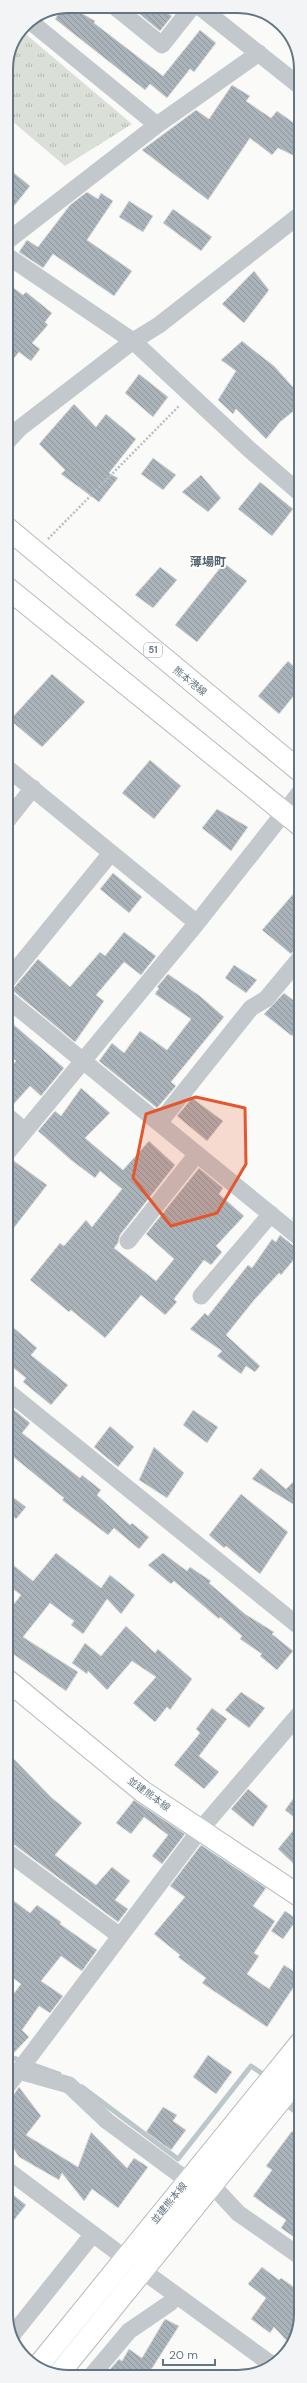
<svg xmlns="http://www.w3.org/2000/svg" width="307" height="2383" viewBox="0 0 307 2383" font-family="'DM Sans','Noto Sans JP',sans-serif">
<defs>
<pattern id="grass-tufts" width="24" height="20" patternUnits="userSpaceOnUse"><rect width="24" height="20" fill="#dadfd7"/><path d="M3 7l-1-3M5 7V3M7 7l1-3M15 17l-1-3M17 17v-4M19 17l1-3" fill="none" stroke="#b4b9b4"/></pattern>
<pattern id="building-back-hatch" width="6" height="6" patternUnits="userSpaceOnUse"><rect width="6" height="6" fill="#aab3b9"/><path d="M-1 5l2 2M0 0l6 6M5-1l2 2" fill="none" stroke="#8e969c"/></pattern>
</defs>
<rect width="100%" height="100%" fill="#fafaf8"/>
<!-- grass -->
<path fill="url(#grass-tufts)" d="M 22,31 L 132,124 L 65,166 L 6,116 L 6,69 Z"/>
<g fill="none" stroke-linecap="round" stroke-linejoin="round">
<!-- stream -->
<path stroke="#bbc7cb" stroke-width="5" d="M 7,2052 L 11,2057 L 59,2074
M 82,2087 L 178,2159 L 251,2066 L 267,2077"/>
</g>
<!-- building -->
<path fill="url(#building-back-hatch)" stroke="#dcdcda" d="M 69,6 L 95,21 L 94,23 L 163,76 L 200,30 L 216,43 L 194,72 L 190,69 L 167,98 L 150,84 L 145,90 L 55,19 L 62,9 Z
M 131,7 L 159,7 L 172,16 L 160,31 Z
M 232,85 L 250,96 L 246,101 L 271,118 L 277,111 L 301,128 L 301,159 L 278,148 L 272,155 L 250,138 L 208,200 L 142,150 L 196,110 L 209,119 Z
M 14,173 L 30,186 L 6,216 L 6,183 Z
M 87,192 L 98,199 L 101,193 L 113,201 L 87,240 L 132,271 L 114,296 L 53,254 L 43,268 L 19,252 L 27,240 L 38,247 L 70,205 Z
M 129,201 L 153,216 L 143,232 L 119,217 Z
M 173,209 L 212,237 L 201,251 L 163,223 Z
M 254,271 L 269,290 L 244,323 L 222,304 Z
M 6,282 L 23,295 L 26,292 L 52,313 L 45,322 L 48,325 L 32,343 L 40,349 L 31,361 L 19,352 L 6,368 Z
M 242,341 L 274,366 L 301,396 L 301,405 L 280,422 L 266,439 L 236,409 L 233,414 L 218,400 L 236,371 L 221,360 Z
M 139,374 L 168,397 L 153,417 L 125,393 Z
M 74,404 L 96,427 L 106,414 L 136,439 L 109,473 L 118,478 L 99,502 L 61,474 L 65,470 L 39,444 Z
M 153,458 L 176,475 L 163,490 L 141,474 Z
M 201,475 L 221,498 L 208,512 L 182,492 Z
M 260,482 L 293,509 L 272,536 L 238,509 Z
M 224,563 L 247,581 L 197,642 L 175,625 Z
M 160,567 L 177,580 L 153,608 L 135,595 Z
M 288,661 L 301,673 L 301,687 L 279,714 L 258,696 Z
M 52,674 L 85,702 L 42,747 L 10,720 Z
M 150,760 L 181,786 L 154,819 L 122,793 Z
M 217,809 L 248,827 L 231,851 L 202,828 Z
M 113,873 L 142,897 L 129,913 L 100,889 Z
M 301,885 L 301,942 L 291,954 L 262,930 Z
M 124,932 L 156,956 L 141,975 L 124,962 L 96,995 L 104,1001 L 75,1042 L 12,990 L 38,959 L 70,987 L 100,952 L 105,956 Z
M 234,965 L 257,980 L 246,993 L 225,978 Z
M 168,974 L 200,996 L 224,1017 L 171,1082 L 176,1086 L 157,1108 L 99,1061 L 112,1043 L 124,1053 L 140,1031 L 167,1050 L 191,1019 L 155,994 L 159,988 L 157,987 Z
M 284,993 L 301,1006 L 301,1024 L 292,1036 L 264,1014 Z
M 6,1018 L 64,1068 L 41,1096 L 30,1086 L 11,1107 L 6,1105 L 6,1072 L 16,1061 L 6,1053 Z
M 81,1088 L 110,1113 L 85,1138 L 123,1170 L 149,1141 L 175,1165 L 120,1235 L 118,1243 L 114,1248 L 156,1281 L 174,1259 L 146,1234 L 199,1168 L 223,1188 L 219,1194 L 244,1216 L 216,1246 L 222,1252 L 211,1265 L 204,1260 L 174,1299 L 177,1302 L 165,1315 L 141,1295 L 105,1338 L 71,1310 L 69,1312 L 30,1280 L 60,1243 L 64,1246 L 86,1220 L 92,1227 L 122,1189 L 100,1171 L 95,1178 L 71,1160 L 38,1131 L 55,1111 L 61,1116 Z
M 192,1098 L 223,1121 L 207,1141 L 177,1116 Z
M 14,1161 L 47,1185 L 6,1238 L 6,1166 Z
M 301,1207 L 301,1226 L 292,1219 Z
M 280,1235 L 295,1247 L 301,1249 L 301,1251 L 281,1275 L 279,1273 L 255,1299 L 226,1335 L 260,1366 L 255,1372 L 246,1366 L 241,1374 L 217,1356 L 222,1351 L 190,1329 L 205,1313 L 208,1316 L 248,1265 L 252,1268 L 272,1239 L 276,1242 Z
M 14,1328 L 37,1348 L 31,1355 L 68,1385 L 51,1405 L 23,1382 L 26,1378 L 6,1362 L 6,1337 Z
M 13,1409 L 30,1423 L 22,1433 L 80,1478 L 82,1475 L 101,1490 L 97,1495 L 130,1525 L 132,1523 L 149,1537 L 139,1549 L 114,1528 L 108,1535 L 62,1500 L 64,1498 L 6,1451 L 6,1418 Z
M 193,1410 L 218,1427 L 207,1443 L 183,1425 Z
M 110,1426 L 134,1447 L 118,1467 L 94,1447 Z
M 154,1447 L 184,1473 L 167,1498 L 139,1480 Z
M 261,1468 L 286,1489 L 293,1482 L 301,1488 L 301,1509 L 252,1479 Z
M 6,1492 L 26,1507 L 16,1519 L 6,1512 Z
M 241,1494 L 288,1532 L 260,1574 L 226,1546 L 224,1548 L 209,1535 Z
M 56,1553 L 101,1588 L 110,1575 L 135,1595 L 121,1614 L 107,1599 L 83,1634 L 71,1625 L 74,1621 L 50,1603 L 23,1637 L 78,1672 L 66,1691 L 6,1649 L 6,1614 L 21,1595 L 6,1584 L 6,1572 L 12,1564 L 33,1581 Z
M 163,1553 L 187,1571 L 190,1567 L 211,1581 L 209,1583 L 245,1614 L 274,1632 L 272,1634 L 293,1651 L 277,1670 L 260,1656 L 262,1654 L 240,1639 L 242,1636 L 220,1617 L 219,1619 L 174,1581 L 171,1584 L 148,1565 Z
M 126,1626 L 155,1653 L 158,1649 L 192,1679 L 170,1710 L 167,1707 L 155,1722 L 133,1703 L 156,1677 L 132,1661 L 107,1690 L 88,1671 L 87,1674 L 72,1663 L 85,1643 L 101,1656 Z
M 241,1692 L 265,1708 L 249,1728 L 225,1710 Z
M 212,1708 L 227,1719 L 199,1756 L 219,1772 L 204,1789 L 174,1765 L 200,1733 L 196,1729 Z
M 6,1751 L 52,1798 L 82,1823 L 55,1855 L 96,1885 L 112,1867 L 130,1881 L 115,1900 L 128,1909 L 118,1922 L 12,1843 L 6,1841 Z
M 301,1788 L 301,1857 L 295,1865 L 278,1849 L 300,1822 L 285,1810 Z
M 248,1789 L 268,1806 L 253,1827 L 231,1809 Z
M 134,1800 L 185,1834 L 162,1864 L 152,1856 L 168,1835 L 144,1817 L 131,1834 L 116,1823 Z
M 201,1845 L 266,1888 L 253,1906 L 275,1921 L 254,1953 L 259,1956 L 247,1974 L 269,1989 L 284,1965 L 301,1976 L 267,2027 L 202,1983 L 206,1978 L 178,1957 L 180,1955 L 154,1934 L 185,1897 L 170,1886 Z
M 6,1895 L 30,1913 L 37,1905 L 61,1922 L 60,1924 L 97,1950 L 82,1971 L 61,1956 L 41,1981 L 63,1996 L 50,2013 L 39,2006 L 22,2030 L 29,2037 L 6,2061 L 6,2004 L 21,1984 L 6,1973 Z
M 285,1911 L 297,1919 L 283,1939 L 271,1931 Z
M 208,2055 L 232,2072 L 216,2094 L 193,2077 Z
M 19,2087 L 41,2116 L 26,2135 L 78,2167 L 91,2132 L 127,2168 L 134,2158 L 148,2167 L 118,2208 L 92,2189 L 84,2201 L 62,2173 L 59,2180 L 19,2157 L 6,2137 L 6,2098 L 14,2094 Z
M 163,2107 L 177,2115 L 173,2121 L 186,2130 L 171,2150 L 146,2132 Z
M 292,2131 L 301,2138 L 301,2242 L 281,2228 L 286,2220 L 253,2196 L 272,2170 L 266,2166 Z
M 6,2189 L 26,2205 L 6,2230 Z
M 262,2267 L 279,2280 L 281,2278 L 301,2292 L 301,2314 L 289,2343 L 274,2327 L 270,2333 L 251,2319 L 266,2298 L 248,2284 Z
M 165,2319 L 179,2326 L 147,2376 L 105,2375 L 119,2359 L 122,2361 L 129,2349 L 142,2358 Z"/>
<g fill="none" stroke-linecap="round" stroke-linejoin="round">
<!-- major casing -->
<g stroke="#b5babe" stroke-width="23">
<path id="major" d="M 6,527 L 301,772
M 6,587 L 301,826
M 6,1679 L 142,1791 L 301,1897
M 38,2366 L 301,2042
M 58,2375 L 301,2075"/>
</g>
<!-- path -->
<path stroke="#bbbfc2" stroke-width="2.5" stroke-dasharray="2 2" stroke-linecap="butt" d="M 48,539 L 179,406"/>
<!-- minor -->
<path stroke="#c3c8cc" stroke-width="17" d="M 115,7 L 162,45 L 192,7
M 200,7 L 301,87
M 31,22 L 157,125
M 6,242 L 157,125 L 259,53
M 6,255 L 133,341 L 250,450 L 301,494
M 6,443 L 20,428 L 42,411 L 133,341 L 159,325 L 301,214
M 6,767 L 197,923
M 6,822 L 33,788
M 6,982 L 111,853
M 6,998 L 301,1239
M 6,1115 L 25,1131
M 159,1123 L 251,1008 L 266,999 L 301,957
M 6,1154 L 197,923 L 301,791
M 128,1241 L 197,1154
M 201,1296 L 271,1214
M 6,1390 L 301,1628
M 6,1851 L 120,1936
M 19,2071 L 69,2085 L 107,2121 L 187,2180
M 6,2088 L 200,1830 L 301,1712
M 274,2089 L 301,2108
M 6,2169 L 125,2258
M 213,2186 L 238,2213 L 301,2257
M 143,2271 L 271,2364
M 13,2334 L 93,2234
M 92,2375 L 129,2331 L 170,2303 L 176,2295"/>
<!-- major -->
<use href="#major" stroke="#fff" stroke-width="21"/>
</g>
<!-- marked area -->
<path fill="#e4572e" fill-opacity="0.2" stroke="#e4572e" stroke-width="3" stroke-linejoin="round" d="M 196,1097 L 245,1108 L 246,1164 L 217,1213 L 171,1226 L 133,1178 L 146,1114 Z"/>
<g text-anchor="middle" dominant-baseline="central" stroke-width="4" stroke-linejoin="round" paint-order="stroke">
<!-- shield labels -->
<rect fill="#fff" stroke="#939fa8" stroke-width="1" x="144" y="643" width="18" height="14" rx="3"/>
<g font-size="9" font-weight="bold" fill="#657683">
<text x="153" y="650">51</text>
</g>
<!-- street labels -->
<g font-size="10" fill="#657683" stroke="#fff">
<text transform="translate(190 681) rotate(39)">熊本港線</text>
<text transform="translate(149 1794) rotate(36)">並建熊本線</text>
<text transform="translate(169 2203) rotate(-51)">並建熊本線</text>
</g>
<!-- quarter labels -->
<g font-size="12" font-weight="bold" fill="#57646e" stroke="#fff">
<text x="208" y="562">薄場町</text>
</g>
</g>
<!-- crop -->
<path d="M0 0H307V2383H0ZM69 13H238A56 56 0 0 1 294 69V2314A56 56 0 0 1 238 2370H69A56 56 0 0 1 13 2314V69A56 56 0 0 1 69 13Z" fill="#f3f4f5" fill-rule="evenodd"/>
<path fill="none" stroke="#657683" stroke-width="2" d="M69 13H238A56 56 0 0 1 294 69V2314A56 56 0 0 1 238 2370H69A56 56 0 0 1 13 2314V69A56 56 0 0 1 69 13Z"/>
<!-- scale -->
<path d="M163 2359v6h52v-6" fill="none" stroke="#657683" stroke-width="2"/>
<text x="169" y="2359" font-size="12" fill="#657683" stroke="#ffffff" stroke-width="3" paint-order="stroke">20 m</text>
</svg>
